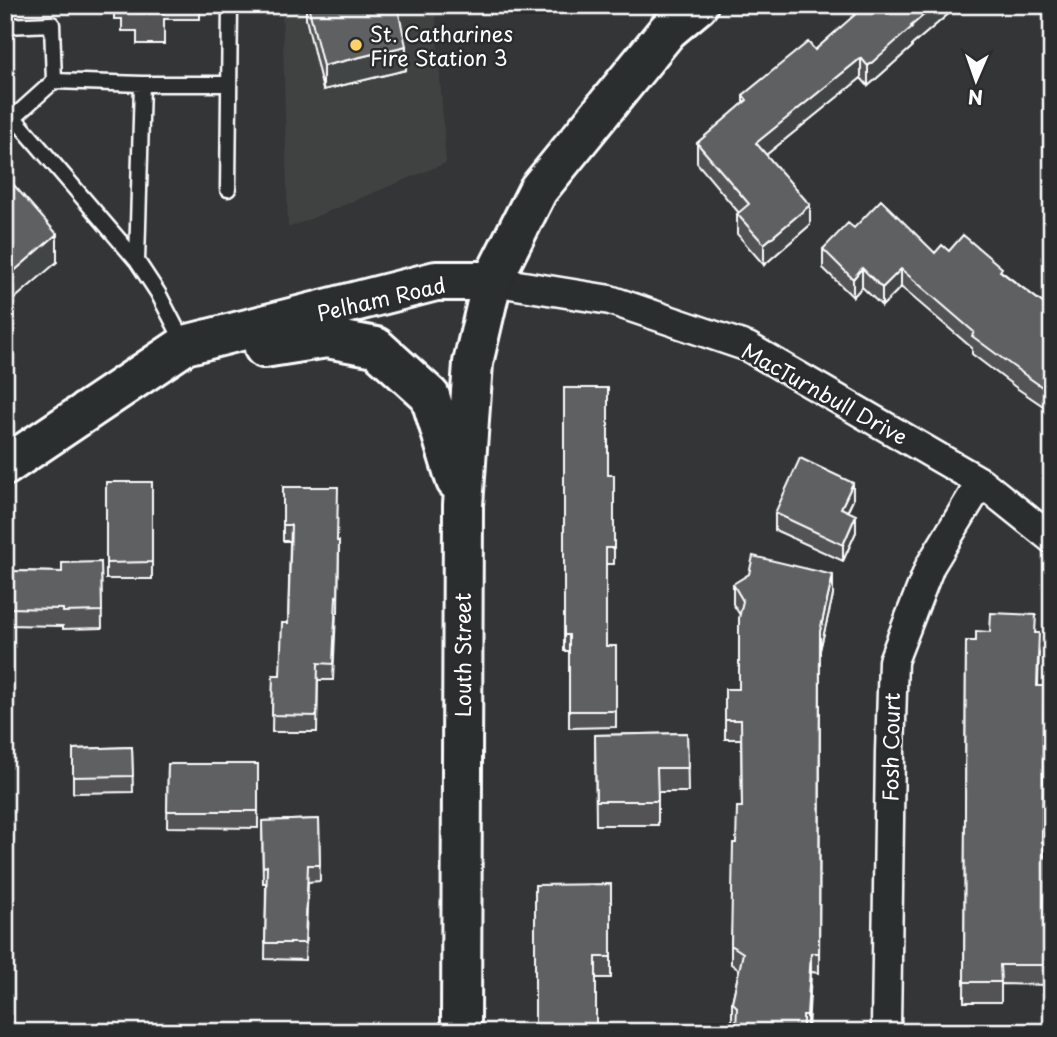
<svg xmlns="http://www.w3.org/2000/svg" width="1057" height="1037" viewBox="0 0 1057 1037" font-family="'Playpen Sans',sans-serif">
<rect width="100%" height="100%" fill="#333536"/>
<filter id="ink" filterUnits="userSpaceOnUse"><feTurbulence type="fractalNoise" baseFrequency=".0143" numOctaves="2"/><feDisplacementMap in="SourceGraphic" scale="14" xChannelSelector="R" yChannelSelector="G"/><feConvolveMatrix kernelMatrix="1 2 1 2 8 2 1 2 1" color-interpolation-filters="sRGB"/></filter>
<g filter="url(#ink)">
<!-- built -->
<path fill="#404243" d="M 282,5 L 435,5 L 446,163 L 288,228 Z"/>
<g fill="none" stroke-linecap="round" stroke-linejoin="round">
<!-- lane casing -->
<g stroke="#fff" stroke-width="19">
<path id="lane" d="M 5,26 L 52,24 L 54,81
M 142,84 L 229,84
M 5,107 L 137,261 L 158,293 L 185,345
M 14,117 L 54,81 L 142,84 L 137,261
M 228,189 L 230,5"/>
</g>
<!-- street casing -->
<g stroke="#fff" stroke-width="33">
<path id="street" d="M 492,281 L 610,300 L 748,347 L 981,482 L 1052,539
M 888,1032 L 886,1027 L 890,752 L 893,661 L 930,566 L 981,482"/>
</g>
<!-- secondary casing -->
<g stroke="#fff" stroke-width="44">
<path id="secondary" d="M 264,348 L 327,338 L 376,347 L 430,396 L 456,481
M 5,466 L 185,345 L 436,281 L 492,281
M 461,1032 L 463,505 L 473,363 L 492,281 L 538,190 L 668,30 L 698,5"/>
</g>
<!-- lane -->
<use href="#lane" stroke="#2a2d2e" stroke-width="14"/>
<!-- street -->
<use href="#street" stroke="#2a2d2e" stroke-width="28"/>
<!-- secondary -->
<use href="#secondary" stroke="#2a2d2e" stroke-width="38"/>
</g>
<!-- wall -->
<path fill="#525354" stroke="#fff" stroke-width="2" d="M 114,5 L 200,5 L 200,19 L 164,19 L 164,44 L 137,44 L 137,31 L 122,31 L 122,19 L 114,19 Z
M 306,5 L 397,5 L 406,70 L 323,90 L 306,19 Z
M 856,5 L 959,5 L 912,45 L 912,47 L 868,86 L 861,78 L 766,155 L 810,225 L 764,265 L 737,234 L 737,214 L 739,213 L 697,163 L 697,143 L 743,104 L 743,95 L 815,50 L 854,16 L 854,7 Z
M 854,228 L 935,253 L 949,251 L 1002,272 L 1052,310 L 1052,412 L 1018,389 L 972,354 L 972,348 L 901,287 L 882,306 L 862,287 L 853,297 L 823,268 L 823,249 Z
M 564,388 L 608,475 L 614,475 L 614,564 L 606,564 L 606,646 L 616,646 L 616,727 L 569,728 L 569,651 L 564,651 Z
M 106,482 L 152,482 L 152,579 L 106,579 Z
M 283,487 L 337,541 L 339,541 L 338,613 L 336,613 L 333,680 L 318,680 L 317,732 L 272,732 L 273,675 L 280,675 L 288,623 L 290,541 L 283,541 Z
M 853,500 L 848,511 L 856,532 L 843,561 L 775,530 L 775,513 Z
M 101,562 L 102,628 L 63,629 L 63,626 L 5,625 L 5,564 L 10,571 L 62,572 Z
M 733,584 L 833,595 L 820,650 L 819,973 L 811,972 L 808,1032 L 736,1032 L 736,1025 L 732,1021 L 732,1002 L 739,970 L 731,964 L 731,945 L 736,843 L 742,807 L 741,739 L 725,739 L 725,689 L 739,689 L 740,615 L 733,604 Z
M 1036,633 L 1039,653 L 1038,686 L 1042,842 L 1044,856 L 1052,862 L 1052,985 L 1001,984 L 1001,1002 L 964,1002 L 966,641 L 976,641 Z
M 687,733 L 688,792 L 658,792 L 658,825 L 596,825 L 595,735 Z
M 132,747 L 133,792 L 73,793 L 73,749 Z
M 168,764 L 258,764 L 258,828 L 167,827 Z
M 319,819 L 320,881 L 308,882 L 305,960 L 265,959 L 266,883 L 263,883 L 262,821 Z
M 611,884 L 611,978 L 596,978 L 535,1032 Z"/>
<!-- shaded-wall -->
<path fill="#424445" stroke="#fff" stroke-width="2" d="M 935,5 L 959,5 L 912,45 L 912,47 L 868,86 L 868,66 L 911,26 Z
M 406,46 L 406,70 L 323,90 L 323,66 Z
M 861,58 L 861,78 L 756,163 L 756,143 Z
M 810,205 L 810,225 L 764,265 L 764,244 Z
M 57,234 L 57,262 L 5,307 L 5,279 Z
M 862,268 L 862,287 L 853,297 L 853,279 Z
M 901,269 L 901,287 L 882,306 L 882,288 Z
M 853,483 L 853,500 L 841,524 L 841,508 Z
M 856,515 L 856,532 L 843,561 L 843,545 Z
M 833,575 L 833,595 L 820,650 L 819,973 L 820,631 Z
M 811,953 L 811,972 L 807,1032 L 807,1015 Z"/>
<!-- building -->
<path fill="#5f6162" stroke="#fff" stroke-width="2" d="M 137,5 L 164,5 L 164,13 L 137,13 Z
M 308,5 L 397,5 L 406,46 L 323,66 Z
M 856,5 L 935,5 L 911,26 L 912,27 L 868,66 L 861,58 L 756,143 L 810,205 L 764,244 L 737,214 L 749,204 L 697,143 L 747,100 L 743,95 L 808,42 L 815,50 L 858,12 L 854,7 Z
M 5,175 L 57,234 L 5,279 Z
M 881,200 L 935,253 L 942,245 L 949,251 L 963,235 L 1002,268 L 1000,271 L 1052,310 L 1052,394 L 1018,370 L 972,336 L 974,332 L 901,269 L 882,288 L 862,268 L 853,279 L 823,249 L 848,223 L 854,228 Z
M 564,388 L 608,388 L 608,475 L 614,475 L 614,548 L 606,548 L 606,646 L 616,646 L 616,711 L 569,711 L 569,635 L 564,635 Z
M 800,458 L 853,483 L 841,508 L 856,515 L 843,545 L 775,513 Z
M 106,482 L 152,482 L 152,562 L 106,563 Z
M 283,487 L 338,487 L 337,541 L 339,541 L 338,597 L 336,596 L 333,664 L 318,663 L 317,716 L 272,715 L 273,675 L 280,675 L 282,623 L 288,623 L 291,525 L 283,525 Z
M 753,556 L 833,575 L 820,631 L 819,953 L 811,953 L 807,1015 L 803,1015 L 803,1032 L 736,1029 L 737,1007 L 732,1002 L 743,953 L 731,945 L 733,843 L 736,843 L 737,807 L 742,807 L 741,720 L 725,720 L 725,689 L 739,689 L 739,618 L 743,601 L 733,584 L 749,574 Z
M 101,562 L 102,611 L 63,612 L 63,609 L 5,608 L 5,564 L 10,564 L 10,571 L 62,572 L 62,563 Z
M 991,613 L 1036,615 L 1035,633 L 1039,633 L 1037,686 L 1044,686 L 1042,842 L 1044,842 L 1044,856 L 1052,862 L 1052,965 L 1000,965 L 1001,982 L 964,982 L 966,641 L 976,641 L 976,631 L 990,632 Z
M 687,733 L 688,768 L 657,768 L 658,801 L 596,801 L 595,735 Z
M 132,747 L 133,776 L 73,777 L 73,749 Z
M 168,764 L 258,764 L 258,811 L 167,811 Z
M 319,819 L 320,865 L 308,865 L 305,943 L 265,943 L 267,866 L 263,867 L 262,821 Z
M 611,884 L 611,957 L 596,957 L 596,1032 L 535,1032 L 535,885 Z
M 311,1028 L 311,1032 L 276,1032 L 275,1029 Z"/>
</g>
<!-- markers -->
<circle fill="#ffd166" stroke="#2a2d2e" stroke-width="2.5" cx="356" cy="45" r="7"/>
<g text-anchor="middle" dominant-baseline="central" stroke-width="5" stroke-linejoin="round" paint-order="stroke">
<!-- poi labels -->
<g font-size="21" fill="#fff" stroke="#2a2d2e" text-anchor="start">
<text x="370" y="33">St. Catharines<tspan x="370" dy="24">Fire Station 3</tspan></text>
</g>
<!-- street labels -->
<g font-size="21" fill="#fff" stroke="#2a2d2e">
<text transform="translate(381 298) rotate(-13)">Pelham Road</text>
<text transform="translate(825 393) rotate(29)">MacTurnbull Drive</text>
<text transform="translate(462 655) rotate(-90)">Louth Street</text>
<text transform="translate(890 747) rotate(-89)">Fosh Court</text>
</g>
</g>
<!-- margin -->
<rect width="1057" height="1037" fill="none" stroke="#2a2d2e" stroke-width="28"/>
<rect x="14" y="14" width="1029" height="1009" fill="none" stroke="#fff" stroke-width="2.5" filter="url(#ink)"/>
<!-- north arrow -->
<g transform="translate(976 80) rotate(182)" stroke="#2a2d2e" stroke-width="5" paint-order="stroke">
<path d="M0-5L12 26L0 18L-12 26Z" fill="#ffffff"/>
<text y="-10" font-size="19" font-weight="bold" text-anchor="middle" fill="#ffffff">N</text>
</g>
</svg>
